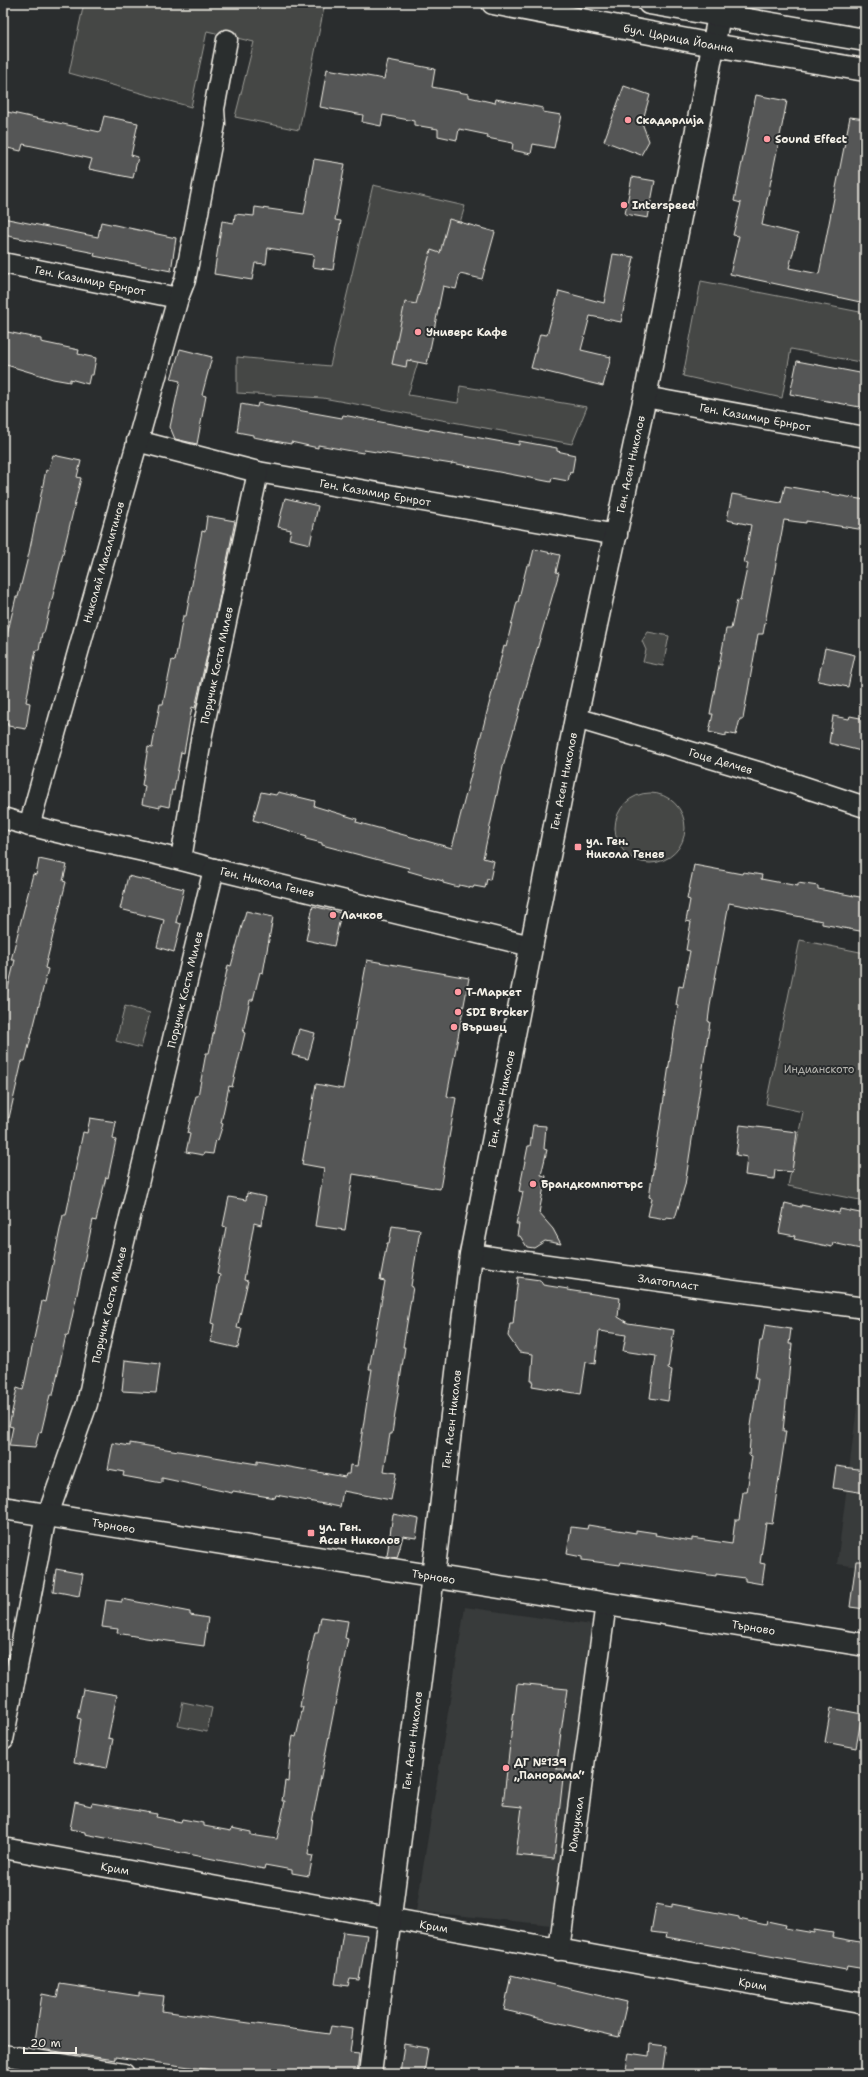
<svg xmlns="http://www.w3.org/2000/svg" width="868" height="2077" viewBox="0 0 868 2077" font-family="'Shantell Sans',sans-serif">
<rect width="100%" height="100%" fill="#2a2d2e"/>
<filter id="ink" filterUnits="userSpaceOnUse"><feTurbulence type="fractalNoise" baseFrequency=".025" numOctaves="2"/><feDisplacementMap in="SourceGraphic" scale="8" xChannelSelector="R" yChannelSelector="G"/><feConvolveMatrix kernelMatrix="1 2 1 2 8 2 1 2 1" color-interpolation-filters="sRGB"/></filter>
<g filter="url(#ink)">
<!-- built -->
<path fill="#373a3a" d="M 865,1344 L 865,1568 L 837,1564 Z
M 465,1607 L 592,1625 L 551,1925 L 416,1911 Z"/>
<!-- green -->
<path fill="#444645" stroke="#9c9c96" d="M 84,3 L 325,3 L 299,130 L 235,117 L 254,42 L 207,31 L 191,107 L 69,73 Z
M 373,185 L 465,206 L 408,395 L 458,403 L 460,386 L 587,407 L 572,444 L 323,398 L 237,393 L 237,357 L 330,366 Z
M 701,281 L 865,313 L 865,363 L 791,349 L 782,398 L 683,376 Z
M 648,632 L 669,636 L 663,666 L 643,662 L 646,650 L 642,641 Z
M615 828a35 35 0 1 1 70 0a35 35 0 1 1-70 0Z
M 800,940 L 865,953 L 865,1201 L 788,1186 L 803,1112 L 766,1104 Z
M 125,1006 L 150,1013 L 141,1048 L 116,1041 Z
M 183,1702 L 212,1708 L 207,1732 L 178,1726 Z"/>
<!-- building -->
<path fill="#555756" stroke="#f4f1e8" d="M 388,60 L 435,69 L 432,87 L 469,94 L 469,97 L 495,103 L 496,99 L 543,108 L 543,112 L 561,115 L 554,148 L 533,144 L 531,154 L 512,150 L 513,143 L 487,138 L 488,135 L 459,129 L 457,140 L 438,136 L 438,129 L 414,125 L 414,121 L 383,115 L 381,126 L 362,122 L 363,115 L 320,107 L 327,69 L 384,79 Z
M 624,86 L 650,95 L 642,123 L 649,141 L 641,155 L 604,141 Z
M 756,95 L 787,101 L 762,225 L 798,234 L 789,268 L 819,274 L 850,117 L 865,119 L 865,303 L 730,274 L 739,236 L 733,235 L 741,203 L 734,201 Z
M 3,111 L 100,132 L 104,116 L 138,123 L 131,155 L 138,157 L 133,178 L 89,169 L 92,159 L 23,144 L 21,151 L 3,147 Z
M 314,159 L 345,164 L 335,220 L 341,221 L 333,270 L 312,267 L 314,255 L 268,248 L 266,264 L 255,263 L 252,280 L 214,274 L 222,221 L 234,223 L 235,214 L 254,216 L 255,207 L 304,214 Z
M 632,177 L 655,181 L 648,218 L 625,214 Z
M 3,218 L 98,237 L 101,222 L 176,238 L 171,271 L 94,256 L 95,253 L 3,235 Z
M 449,219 L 495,232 L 482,279 L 460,274 L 456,289 L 443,286 L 427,364 L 407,360 L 406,367 L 392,364 L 405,302 L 416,304 L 431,250 L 440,253 Z
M 613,254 L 634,257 L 621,322 L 590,316 L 581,350 L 611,357 L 603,386 L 531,368 L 540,334 L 547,335 L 559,291 L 604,303 Z
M 3,331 L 41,339 L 41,342 L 79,350 L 78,354 L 96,358 L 93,375 L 90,375 L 88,384 L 70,379 L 70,382 L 53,379 L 3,364 Z
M 180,349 L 212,357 L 202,395 L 206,396 L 197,444 L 175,439 L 170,427 L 180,381 L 171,379 Z
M 797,361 L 865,374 L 865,408 L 790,394 Z
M 258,403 L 342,418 L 343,415 L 429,431 L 430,429 L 519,445 L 519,441 L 557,448 L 557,451 L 575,455 L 572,473 L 570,472 L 568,481 L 552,478 L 551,482 L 452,463 L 452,464 L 364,450 L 363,453 L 318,445 L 318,448 L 291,442 L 291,444 L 253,437 L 253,435 L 237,432 L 241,404 L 257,407 Z
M 53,455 L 81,461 L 77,477 L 81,478 L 44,633 L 42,633 L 39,650 L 36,650 L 26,702 L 30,703 L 26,729 L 8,726 L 8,724 L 3,723 L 3,652 L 16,597 L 18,597 L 29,553 L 46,470 L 48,471 Z
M 785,486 L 865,500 L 865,530 L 806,521 L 806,523 L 784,520 L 763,634 L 758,634 L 743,719 L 740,719 L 736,735 L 726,733 L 726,736 L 709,732 L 713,714 L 710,714 L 726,629 L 731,629 L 737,600 L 740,601 L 748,564 L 744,563 L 751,525 L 727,520 L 732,494 L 781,503 Z
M 285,498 L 318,506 L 310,544 L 289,539 L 291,530 L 278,527 Z
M 207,516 L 235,521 L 215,620 L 195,708 L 192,707 L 184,753 L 181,752 L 174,791 L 172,790 L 169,807 L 160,805 L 160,808 L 142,804 L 145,786 L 142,785 L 148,747 L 152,748 L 160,704 L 163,704 L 172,660 L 175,661 L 183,616 L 186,616 L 202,531 L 205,532 Z
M 534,549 L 560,555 L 556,572 L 559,573 L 503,767 L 483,858 L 494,861 L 490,880 L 487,879 L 485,888 L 474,886 L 473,888 L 459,885 L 458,887 L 443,883 L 443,881 L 408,871 L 409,868 L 322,845 L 322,843 L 306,839 L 307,836 L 253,820 L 261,792 L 276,795 L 278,792 L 315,801 L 314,806 L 357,819 L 356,822 L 452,848 L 504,646 L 506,647 L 517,602 L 518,602 L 527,565 L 530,565 Z
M 825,648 L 855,655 L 848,687 L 818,681 Z
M 833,716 L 849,719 L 850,716 L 865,719 L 865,752 L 829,743 Z
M 39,859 L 67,865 L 63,881 L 66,882 L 45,968 L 48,969 L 25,1061 L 22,1061 L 9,1118 L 3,1117 L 3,1008 L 15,960 L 11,960 L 33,874 L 36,875 Z
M 694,865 L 742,874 L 743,872 L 762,875 L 761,879 L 798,886 L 798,883 L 818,886 L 818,889 L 865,898 L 865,932 L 822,924 L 822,921 L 729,903 L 710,1006 L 708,1021 L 710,1022 L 685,1185 L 675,1218 L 666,1217 L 666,1219 L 648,1216 L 652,1198 L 649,1197 L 678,1006 L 676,1005 L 679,986 L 683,987 L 690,951 L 686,950 L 691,922 L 686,921 L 690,900 L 687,899 Z
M 128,876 L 184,889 L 176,922 L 181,924 L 174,952 L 157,947 L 164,920 L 120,909 Z
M 313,906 L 341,913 L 334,946 L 306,940 Z
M 246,911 L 273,917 L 263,973 L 260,972 L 253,1000 L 250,1000 L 243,1032 L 245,1033 L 232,1087 L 229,1086 L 221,1123 L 223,1124 L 218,1140 L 216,1139 L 213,1154 L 204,1153 L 203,1155 L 186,1152 L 190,1134 L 187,1133 L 196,1096 L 198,1096 L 206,1053 L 209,1053 L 228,965 L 231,966 Z
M 367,960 L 469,978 L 447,1096 L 456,1098 L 440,1189 L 353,1174 L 345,1230 L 315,1226 L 324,1168 L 302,1164 L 316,1084 L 343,1089 Z
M 299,1029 L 315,1033 L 308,1059 L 292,1055 Z
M 90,1118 L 116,1122 L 113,1139 L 116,1140 L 108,1178 L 106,1177 L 96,1221 L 93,1220 L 68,1336 L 66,1335 L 53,1395 L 50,1395 L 41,1433 L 39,1432 L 35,1448 L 9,1446 L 13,1427 L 9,1426 L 17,1388 L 23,1390 L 42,1301 L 45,1302 L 63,1215 L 66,1215 L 83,1132 L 87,1133 Z
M 533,1125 L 546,1126 L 544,1149 L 547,1150 L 541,1175 L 546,1176 L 539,1213 L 553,1229 L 561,1244 L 545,1241 L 534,1248 L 527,1247 L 520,1236 L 517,1236 L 519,1224 L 516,1224 L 523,1192 L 519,1191 L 528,1146 L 530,1146 Z
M 740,1125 L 797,1132 L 792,1172 L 775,1170 L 774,1179 L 745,1175 L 747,1157 L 736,1155 Z
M 247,1193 L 266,1197 L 261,1225 L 254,1223 L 244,1280 L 248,1281 L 237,1328 L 242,1329 L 238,1348 L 211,1342 L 214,1324 L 211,1323 L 220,1275 L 217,1274 L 226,1227 L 223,1226 L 229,1197 L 246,1200 Z
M 785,1203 L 801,1207 L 801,1205 L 839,1213 L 840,1209 L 865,1214 L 865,1250 L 833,1243 L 832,1247 L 794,1239 L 795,1236 L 779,1233 Z
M 392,1226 L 420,1230 L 411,1286 L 413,1287 L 403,1347 L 405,1347 L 392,1434 L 390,1434 L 384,1471 L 396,1473 L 391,1500 L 343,1491 L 340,1507 L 276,1495 L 275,1498 L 233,1491 L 232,1493 L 162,1478 L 162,1483 L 123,1476 L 124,1472 L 108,1469 L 113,1443 L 130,1446 L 130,1443 L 257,1464 L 257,1461 L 345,1477 L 346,1474 L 349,1474 L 350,1465 L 357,1466 L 372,1369 L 369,1369 L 385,1281 L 380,1280 L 387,1243 L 389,1243 Z
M 518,1277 L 540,1280 L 543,1285 L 568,1289 L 567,1290 L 620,1298 L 618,1317 L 628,1323 L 674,1330 L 668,1369 L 672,1370 L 668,1401 L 650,1398 L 656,1356 L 623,1351 L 626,1335 L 599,1331 L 595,1364 L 586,1362 L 581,1394 L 532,1386 L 533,1381 L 531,1381 L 533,1354 L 519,1352 L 508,1336 L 510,1324 L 513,1324 Z
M 765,1325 L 791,1329 L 789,1344 L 792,1344 L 783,1431 L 786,1431 L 772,1524 L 766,1523 L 760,1563 L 765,1564 L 762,1584 L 745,1581 L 745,1578 L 716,1574 L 716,1576 L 621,1562 L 620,1565 L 582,1560 L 582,1557 L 567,1554 L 571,1527 L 587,1529 L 588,1525 L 636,1533 L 636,1530 L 656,1533 L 655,1535 L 692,1541 L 692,1538 L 732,1544 L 735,1520 L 739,1520 L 743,1492 L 747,1492 L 752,1456 L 749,1455 L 751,1426 L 758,1378 L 755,1378 L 760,1341 L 762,1341 Z
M 125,1360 L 160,1364 L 156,1393 L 122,1391 Z
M 836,1466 L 865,1470 L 865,1493 L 833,1488 Z
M 393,1514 L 419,1519 L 416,1538 L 403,1536 L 397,1558 L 387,1556 Z
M 856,1561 L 865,1561 L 865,1609 L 850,1607 Z
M 56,1569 L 83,1574 L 79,1596 L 53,1591 Z
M 122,1599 L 190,1612 L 190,1615 L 208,1618 L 204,1646 L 146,1638 L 117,1633 L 118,1629 L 102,1627 L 106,1600 L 122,1602 Z
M 321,1617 L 348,1621 L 345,1638 L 348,1639 L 313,1817 L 308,1855 L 313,1856 L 309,1876 L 292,1873 L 292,1870 L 265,1865 L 264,1869 L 85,1834 L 85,1832 L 70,1829 L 75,1802 L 91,1806 L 92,1803 L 157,1814 L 156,1817 L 181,1822 L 182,1819 L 204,1823 L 204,1826 L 231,1831 L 232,1828 L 251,1832 L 251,1835 L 277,1839 L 285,1801 L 282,1801 L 285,1781 L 288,1782 L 290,1755 L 293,1736 L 296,1737 L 303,1707 L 300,1707 L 303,1687 L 315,1632 L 318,1632 Z
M 517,1684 L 567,1689 L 556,1769 L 564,1769 L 554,1859 L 516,1855 L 522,1807 L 503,1805 Z
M 83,1689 L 117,1695 L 108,1738 L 113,1739 L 107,1768 L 74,1762 L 81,1719 L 77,1718 Z
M 831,1708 L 862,1714 L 856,1748 L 825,1742 Z
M 656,1904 L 672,1907 L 672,1904 L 739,1917 L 739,1919 L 766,1925 L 767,1921 L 786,1925 L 785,1928 L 814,1933 L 814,1930 L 833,1933 L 832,1937 L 865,1943 L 865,1969 L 847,1966 L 846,1970 L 666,1937 L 667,1934 L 651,1932 Z
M 343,1932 L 367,1935 L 359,1980 L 350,1979 L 348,1986 L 335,1984 Z
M 511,1975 L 627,2002 L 619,2037 L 504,2010 Z
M 60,1984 L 139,1996 L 139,1993 L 164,1996 L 162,2011 L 329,2034 L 331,2026 L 353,2029 L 350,2053 L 359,2054 L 357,2074 L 242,2074 L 115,2057 L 115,2060 L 34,2048 L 42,1994 L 57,1997 Z
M 404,2044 L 428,2048 L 424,2074 L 400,2074 Z
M 650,2044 L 666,2046 L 662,2074 L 625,2074 L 629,2053 L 649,2056 Z"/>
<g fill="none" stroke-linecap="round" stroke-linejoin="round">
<!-- street casing -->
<g stroke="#f4f1e8" stroke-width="23">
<g id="street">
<path id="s1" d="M 3,263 L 178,298"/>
<path id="s2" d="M 645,397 L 865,437"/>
<path id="s3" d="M 137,441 L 258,472 L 617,535"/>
<path id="s4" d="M 576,718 L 765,774 L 865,807"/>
<path id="s5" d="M 3,818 C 72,839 145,848 214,869 L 531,946"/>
<path id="s6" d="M 29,826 L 178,298 L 185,280 L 215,124 L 214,109 L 227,40"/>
<path id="s7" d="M 181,859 L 202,734 L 258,472"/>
<path id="s8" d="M 471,1254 L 696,1286 L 865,1308"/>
<path id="s9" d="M 3,1740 L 44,1526 L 87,1404 L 101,1337 L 214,869"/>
<path id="s10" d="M 3,1848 L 602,1957 L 865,2004"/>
<path id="s11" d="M 559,1950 L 606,1603"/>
<path d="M 3,2055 L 124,2074"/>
</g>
</g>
<!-- secondary casing -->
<g stroke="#f4f1e8" stroke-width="25">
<g id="secondary">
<path id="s12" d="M 3,1508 L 865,1645"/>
<path id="s13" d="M 370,2074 L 433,1576 L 471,1254 L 576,718 L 645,397 L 719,16"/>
</g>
</g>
<!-- primary casing -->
<g stroke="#f4f1e8" stroke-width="25">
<g id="primary">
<path id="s14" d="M 493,3 L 713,45 L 865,70"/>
<path d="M 649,3 L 865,40"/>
</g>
</g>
<!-- street -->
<use href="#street" stroke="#2a2d2e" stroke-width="20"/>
<!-- secondary -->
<use href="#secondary" stroke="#2a2d2e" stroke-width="22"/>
<!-- primary -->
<use href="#primary" stroke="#2a2d2e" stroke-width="22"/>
</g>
</g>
<!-- markers -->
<g fill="#ff9aa2" stroke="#2a2d2e" stroke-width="1.5">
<circle cx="628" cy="120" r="4"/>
<circle cx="767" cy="139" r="4"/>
<circle cx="624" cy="205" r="4"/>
<circle cx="418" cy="332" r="4"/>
<rect x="574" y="843" width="8" height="8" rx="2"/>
<circle cx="333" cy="915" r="4"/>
<circle cx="458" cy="992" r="4"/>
<circle cx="458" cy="1012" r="4"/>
<circle cx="454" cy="1027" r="4"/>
<circle cx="533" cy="1184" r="4"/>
<rect x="307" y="1529" width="8" height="8" rx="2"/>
<circle cx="506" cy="1768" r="4"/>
</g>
<g text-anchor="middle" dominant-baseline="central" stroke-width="4" stroke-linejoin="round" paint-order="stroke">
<!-- street labels -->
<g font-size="11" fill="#f4f1e8" stroke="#2a2d2e">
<text stroke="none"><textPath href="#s14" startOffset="189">бул. Царица Йоанна</textPath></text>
<text stroke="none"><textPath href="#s1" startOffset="89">Ген. Казимир Ернрот</textPath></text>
<text stroke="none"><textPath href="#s2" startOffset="112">Ген. Казимир Ернрот</textPath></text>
<text stroke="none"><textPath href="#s13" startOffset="1632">Ген. Асен Николов</textPath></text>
<text stroke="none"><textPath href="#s3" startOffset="244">Ген. Казимир Ернрот</textPath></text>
<text stroke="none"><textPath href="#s6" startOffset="274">Николай Масалитинов</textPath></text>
<text stroke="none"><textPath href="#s7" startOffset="197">Поручик Коста Милев</textPath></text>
<text stroke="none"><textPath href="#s4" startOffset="151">Гоце Делчев</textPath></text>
<text stroke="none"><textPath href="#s13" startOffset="1308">Ген. Асен Николов</textPath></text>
<text stroke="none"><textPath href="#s5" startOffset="272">Ген. Никола Генев</textPath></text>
<text stroke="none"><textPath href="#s9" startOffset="773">Поручик Коста Милев</textPath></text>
<text stroke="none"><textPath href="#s13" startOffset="984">Ген. Асен Николов</textPath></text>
<text stroke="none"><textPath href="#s8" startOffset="199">Златопласт</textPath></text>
<text stroke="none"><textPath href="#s9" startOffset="449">Поручик Коста Милев</textPath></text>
<text stroke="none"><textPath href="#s13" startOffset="660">Ген. Асен Николов</textPath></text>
<text stroke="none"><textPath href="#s12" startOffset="112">Търново</textPath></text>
<text stroke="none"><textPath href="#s12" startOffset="436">Търново</textPath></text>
<text stroke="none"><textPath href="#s12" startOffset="760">Търново</textPath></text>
<text stroke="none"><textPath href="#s13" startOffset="336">Ген. Асен Николов</textPath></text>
<text stroke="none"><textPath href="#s11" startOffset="127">Юмрукчал</textPath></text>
<text stroke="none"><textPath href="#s10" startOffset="114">Крим</textPath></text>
<text stroke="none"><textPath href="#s10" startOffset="438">Крим</textPath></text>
<text stroke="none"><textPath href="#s10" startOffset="762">Крим</textPath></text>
</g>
<!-- poi labels -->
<g font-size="11" font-weight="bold" fill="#f4f1e8" stroke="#2a2d2e" text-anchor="start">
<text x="636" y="120">Скадарлиjа</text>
<text x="775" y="139">Sound Effect</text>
<text x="632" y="205">Interspeed</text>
<text x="426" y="332">Универс Кафе</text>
<text x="586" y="841">ул. Ген.<tspan x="586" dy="13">Никола Генев</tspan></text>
<text x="341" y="915">Лачков</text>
<text x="466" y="992">Т-Маркет</text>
<text x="466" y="1012">SDI Broker</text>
<text x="462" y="1027">Вършец</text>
<text x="541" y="1184">Брандкомпютърс</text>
<text x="319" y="1527">ул. Ген.<tspan x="319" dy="13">Асен Николов</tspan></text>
<text x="514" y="1762">ДГ №139<tspan x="514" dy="13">„Панорама“</tspan></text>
</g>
<!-- park labels -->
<g font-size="11" fill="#b6b5af" stroke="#2a2d2e">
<text x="819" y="1069">Индианското</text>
</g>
</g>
<!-- margin -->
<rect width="868" height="2077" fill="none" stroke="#2a2d2e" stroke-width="16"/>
<rect x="8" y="8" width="852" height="2061" fill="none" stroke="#f4f1e8" stroke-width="1.5" filter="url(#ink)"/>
<!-- scale -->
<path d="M24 2047v6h52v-6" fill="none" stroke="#f4f1e8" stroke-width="2"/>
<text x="30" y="2047" font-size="12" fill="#f4f1e8" stroke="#2a2d2e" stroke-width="3" paint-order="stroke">20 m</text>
</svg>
